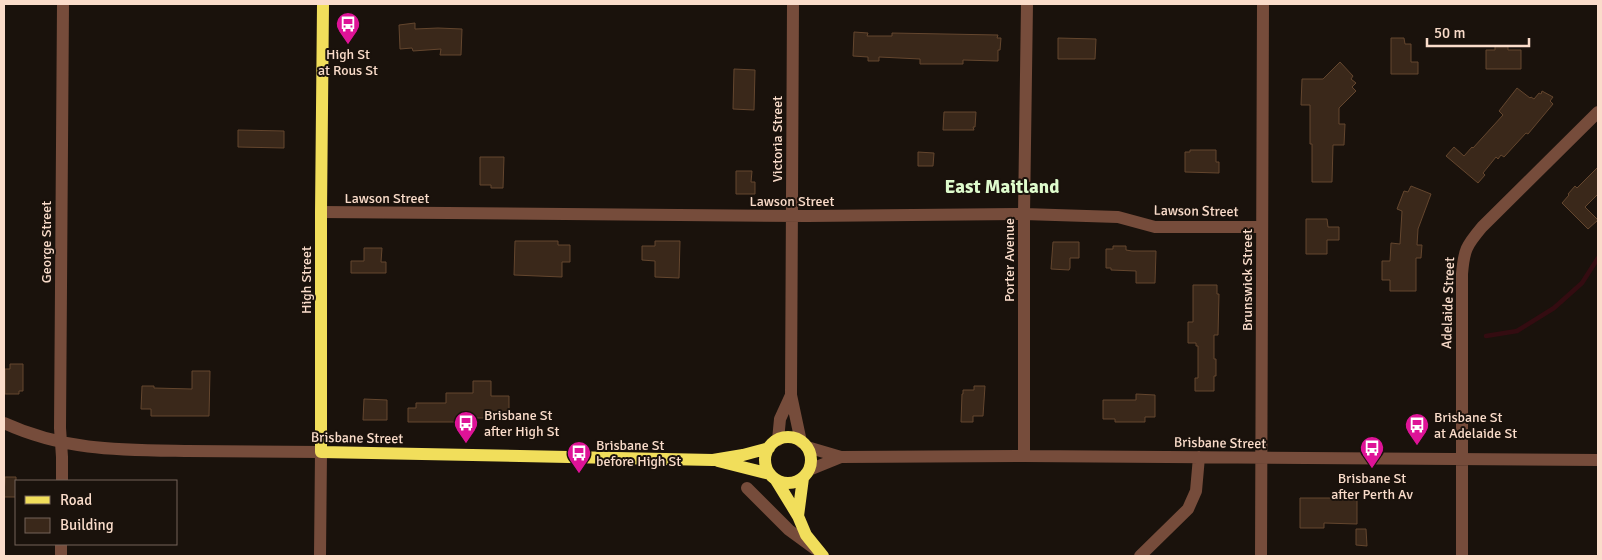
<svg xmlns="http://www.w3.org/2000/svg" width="1602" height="560" viewBox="0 0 1602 560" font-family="Signika,sans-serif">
<rect width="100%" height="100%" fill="#1a120c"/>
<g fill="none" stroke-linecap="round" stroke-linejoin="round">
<!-- stream -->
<path stroke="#340c11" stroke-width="4.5" d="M 1486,336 L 1517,331 L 1554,308 L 1582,283 L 1598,258"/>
</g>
<!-- building -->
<path fill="#3a281a" stroke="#64462e" d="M 415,23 L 415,29 L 438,28 L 462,29 L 461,55 L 440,55 L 441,49 L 413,51 L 412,48 L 400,49 L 399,25 Z
M 854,32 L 868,33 L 867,36 L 892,36 L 892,33 L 998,35 L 997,38 L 1001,38 L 1000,50 L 998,50 L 998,61 L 963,60 L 963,64 L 920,64 L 920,59 L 879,57 L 879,61 L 868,61 L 868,57 L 853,56 Z
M 1058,38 L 1096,39 L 1095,59 L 1058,59 Z
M 1391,38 L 1404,38 L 1405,44 L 1411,44 L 1411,62 L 1418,62 L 1418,74 L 1391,74 Z
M 1495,46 L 1508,46 L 1508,50 L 1521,50 L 1521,69 L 1486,69 L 1486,50 L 1495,50 Z
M 1340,62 L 1353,76 L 1351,79 L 1356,83 L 1352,87 L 1356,91 L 1339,108 L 1339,124 L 1345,124 L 1344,145 L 1333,145 L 1332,182 L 1312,182 L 1312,144 L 1310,144 L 1310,105 L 1301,105 L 1302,79 L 1323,79 Z
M 734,69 L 755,70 L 754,110 L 733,109 Z
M 1517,88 L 1530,98 L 1531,97 L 1534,99 L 1539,93 L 1541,94 L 1542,91 L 1553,97 L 1550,101 L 1553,104 L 1528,134 L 1526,133 L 1504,157 L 1501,155 L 1498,159 L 1496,157 L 1483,173 L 1485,175 L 1478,183 L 1446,156 L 1454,147 L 1464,156 L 1472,147 L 1473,148 L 1503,115 L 1499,111 Z
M 944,112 L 976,112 L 975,127 L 973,127 L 974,130 L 943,130 Z
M 238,130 L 284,131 L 284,148 L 238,147 Z
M 1190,150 L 1216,150 L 1216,162 L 1219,162 L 1219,173 L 1185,172 L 1185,152 L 1190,152 Z
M 918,152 L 934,153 L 933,166 L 918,166 Z
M 480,157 L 504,157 L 503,188 L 491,188 L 491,185 L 480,185 Z
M 1598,167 L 1598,194 L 1585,207 L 1598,220 L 1588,229 L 1562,203 L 1569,195 L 1568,194 L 1575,186 L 1577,188 Z
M 736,171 L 752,171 L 751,182 L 755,182 L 755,194 L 736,194 Z
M 1411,186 L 1431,194 L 1418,229 L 1417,245 L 1422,245 L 1421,258 L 1416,258 L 1416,291 L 1390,291 L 1390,280 L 1382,280 L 1382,261 L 1390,261 L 1391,243 L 1400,244 L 1402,211 L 1397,209 L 1404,191 L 1408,192 Z
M 1306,219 L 1327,219 L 1328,227 L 1339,227 L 1339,240 L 1327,240 L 1327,254 L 1306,254 Z
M 515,241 L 558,241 L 558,245 L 570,245 L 570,262 L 562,262 L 562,277 L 514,275 Z
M 655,241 L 680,241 L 679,278 L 655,277 L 655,261 L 642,260 L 642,246 L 655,246 Z
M 1053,242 L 1079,242 L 1079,258 L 1070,258 L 1070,268 L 1069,270 L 1051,269 Z
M 1113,246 L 1126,246 L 1126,250 L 1132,251 L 1156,251 L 1155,283 L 1136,283 L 1136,271 L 1111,270 L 1111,268 L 1106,268 L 1106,249 L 1113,249 Z
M 364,248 L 382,248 L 381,262 L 386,262 L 386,273 L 351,273 L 351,261 L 364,261 Z
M 1193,285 L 1217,285 L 1217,294 L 1219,294 L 1218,335 L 1214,335 L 1214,359 L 1216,359 L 1216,376 L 1214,376 L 1214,391 L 1195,391 L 1195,378 L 1198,378 L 1198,346 L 1196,346 L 1196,343 L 1188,343 L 1188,322 L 1193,322 Z
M 10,364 L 23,364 L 23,391 L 19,391 L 19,394 L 5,394 L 5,369 L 10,369 Z
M 192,371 L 210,371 L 209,416 L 151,416 L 151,409 L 141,409 L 142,386 L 154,386 L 154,388 L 192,389 Z
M 473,381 L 491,381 L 491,396 L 509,396 L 509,418 L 467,418 L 467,422 L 408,422 L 408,408 L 416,408 L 416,403 L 446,403 L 446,393 L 473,393 Z
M 974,386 L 985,386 L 983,416 L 973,416 L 973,422 L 961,422 L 962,394 L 963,394 L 963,390 L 974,390 Z
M 1136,394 L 1155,395 L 1155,417 L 1145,417 L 1145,422 L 1115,422 L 1115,419 L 1103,419 L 1103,400 L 1136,400 Z
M 364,399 L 387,400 L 387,420 L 363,420 Z
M 5,477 L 16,477 L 16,497 L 4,497 Z
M 1333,493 L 1357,493 L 1357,524 L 1324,523 L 1324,528 L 1300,528 L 1300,498 L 1333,498 Z
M 1356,529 L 1366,529 L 1367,546 L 1356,545 Z"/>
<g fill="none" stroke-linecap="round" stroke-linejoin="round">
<!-- minor -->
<path stroke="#764c3b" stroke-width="12" d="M 793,4 L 791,395 L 801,442
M 321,212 L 807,216 L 1024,214 L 1118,217 L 1155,227 L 1262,227
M 4,423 C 65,451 121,450 187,451 C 232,451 277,452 321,452 L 320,556
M 778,440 L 780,419 L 791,395
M 807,447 L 841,457 L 1024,456 L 1598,460
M 1024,456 L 1024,214 L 1027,4
M 809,470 L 841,457
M 62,481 L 62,457 L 60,428 L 63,4
M 747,488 L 789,530 L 815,549
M 61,556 L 61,544
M 1140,556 L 1188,509 L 1196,491 L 1199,457
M 1261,556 L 1263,4
M 1462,556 L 1462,274 C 1464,250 1466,246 1482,227 L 1598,112"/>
<!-- major -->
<path stroke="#f1de5b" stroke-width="12" d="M 323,4 L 321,212 L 321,452 L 713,460 L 743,455 L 769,448
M765 460a23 23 0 1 1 46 0a23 23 0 1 1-46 0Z
M 718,461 L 770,474
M 776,480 L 798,516 L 806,535 L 823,556
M 798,516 L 803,478"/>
</g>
<!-- icons -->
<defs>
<g id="bus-pin" transform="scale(1.25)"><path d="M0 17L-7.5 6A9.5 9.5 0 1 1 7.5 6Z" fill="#de1397" stroke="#1a120c"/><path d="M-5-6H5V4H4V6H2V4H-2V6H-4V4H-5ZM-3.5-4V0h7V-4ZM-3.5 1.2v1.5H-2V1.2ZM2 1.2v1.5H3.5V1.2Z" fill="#fff"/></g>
</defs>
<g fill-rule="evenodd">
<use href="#bus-pin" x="348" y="24"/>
<use href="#bus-pin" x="466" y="423"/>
<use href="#bus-pin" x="1417" y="425"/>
<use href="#bus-pin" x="1372" y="448"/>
<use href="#bus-pin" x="579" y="453"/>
</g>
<g text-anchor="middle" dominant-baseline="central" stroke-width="4" stroke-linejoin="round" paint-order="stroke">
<!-- poi labels -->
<g font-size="14" fill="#fadcca" stroke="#1a120c" text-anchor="start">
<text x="348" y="54" text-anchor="middle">High St<tspan x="348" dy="16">at Rous St</tspan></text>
<text x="484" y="415">Brisbane St<tspan x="484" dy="16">after High St</tspan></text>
<text x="1434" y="417">Brisbane St<tspan x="1434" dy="16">at Adelaide St</tspan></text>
<text x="596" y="445">Brisbane St<tspan x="596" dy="16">before High St</tspan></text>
<text x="1372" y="478" text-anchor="middle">Brisbane St<tspan x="1372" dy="16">after Perth Av</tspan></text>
</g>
<!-- street labels -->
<g font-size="14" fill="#fadcca" stroke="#1a120c">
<text transform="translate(777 139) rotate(-90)">Victoria Street</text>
<text x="387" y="198">Lawson Street</text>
<text x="792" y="201">Lawson Street</text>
<text transform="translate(1196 211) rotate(1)">Lawson Street</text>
<text transform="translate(46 242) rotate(-90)">George Street</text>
<text transform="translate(1009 260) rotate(-90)">Porter Avenue</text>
<text transform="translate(306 280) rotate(-90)">High Street</text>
<text transform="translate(1247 280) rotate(-90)">Brunswick Street</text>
<text transform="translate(1448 303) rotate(-88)">Adelaide Street</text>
<text transform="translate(357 438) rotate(1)">Brisbane Street</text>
<text transform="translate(1220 443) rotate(1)">Brisbane Street</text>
</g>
<!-- district labels -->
<g font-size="19" font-weight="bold" fill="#defbcc" stroke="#1a120c">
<text x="1002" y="187">East Maitland</text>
</g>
</g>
<!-- border -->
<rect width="1602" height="560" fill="none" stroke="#fadcca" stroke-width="10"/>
<!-- legend -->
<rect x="15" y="480" width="162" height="65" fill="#1a120c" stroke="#746358"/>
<rect x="25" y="496" width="25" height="8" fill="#f1de5b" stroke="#746358"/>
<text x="60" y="505" font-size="15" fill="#fadcca">Road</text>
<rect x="25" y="518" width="25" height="15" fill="#3a281a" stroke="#746358"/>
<text x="60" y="530" font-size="15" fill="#fadcca">Building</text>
<!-- scale -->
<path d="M1427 38v8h102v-8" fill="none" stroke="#fadcca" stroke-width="2.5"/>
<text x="1434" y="38" font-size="15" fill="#fadcca" stroke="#1a120c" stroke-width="4" paint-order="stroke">50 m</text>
</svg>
